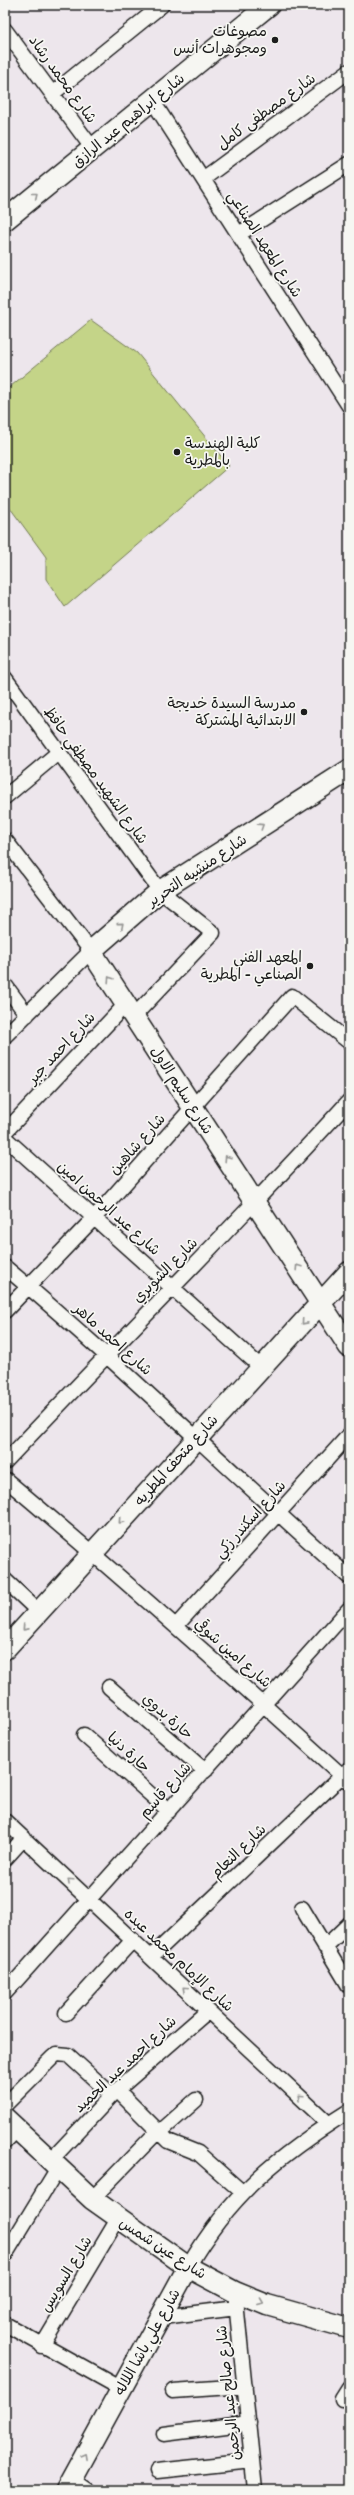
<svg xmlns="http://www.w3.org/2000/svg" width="354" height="2495" viewBox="0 0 354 2495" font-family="Itim,'Playpen Sans Arabic',sans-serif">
<rect width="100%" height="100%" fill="#ede6ec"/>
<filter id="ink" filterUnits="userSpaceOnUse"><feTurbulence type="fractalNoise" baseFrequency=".025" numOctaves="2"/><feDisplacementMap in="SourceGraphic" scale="8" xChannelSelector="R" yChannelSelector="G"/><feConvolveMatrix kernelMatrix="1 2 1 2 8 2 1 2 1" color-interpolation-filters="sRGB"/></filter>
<g filter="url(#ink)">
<!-- green -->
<path fill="#c4d488" stroke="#707852" d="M 91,320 L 137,353 L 229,466 L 65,607 L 46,579 L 46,557 L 5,501 L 5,391 Z"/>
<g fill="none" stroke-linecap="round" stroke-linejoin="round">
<!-- street casing -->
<g stroke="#1c1c1c" stroke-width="17">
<path id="street" d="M 5,30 L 93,149
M 52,94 L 162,5
M 152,100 L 349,406
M 203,179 L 349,71
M 239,234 L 349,164
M 5,678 L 160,891 L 213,933 L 134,1016
M 5,797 L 59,752
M 5,840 L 91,951 L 5,1036
M 5,985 L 27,1015
M 5,1132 L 126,1004
M 5,1138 L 262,1368
M 5,1267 C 123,1366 233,1475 349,1577
M 5,1311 L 94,1218 L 292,996 L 349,1042
M 5,1462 C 119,1341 237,1224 349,1101
M 5,1479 C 122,1577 236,1679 349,1782
M 5,1580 L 39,1612
M 176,1626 L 349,1435
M 109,1687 L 205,1771
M 84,1735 L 169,1811
M 5,1821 L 329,2124
M 5,1859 L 24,1838
M 302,1908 L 349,1986
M 325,1947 L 349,1924
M 151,1957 L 349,1769
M 5,1993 L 349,1609
M 66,2013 L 133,1940
M 117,2090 L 168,2141 L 198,2153 L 242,2192
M 5,2105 L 53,2057 L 57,2054 L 68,2055 L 112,2095
M 159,2133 L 196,2100
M 5,2142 L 17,2129
M 50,2161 L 117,2090 L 208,2011
M 92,2199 L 158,2131
M 5,2255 L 58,2168
M 188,2267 C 230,2194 279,2155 349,2111
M 235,2292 L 255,2490
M 162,2317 L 237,2308
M 5,2324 L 122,2389
M 42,2346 L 118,2219
M 173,2391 L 245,2386
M 342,2399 L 349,2388
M 164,2434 L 249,2423
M 157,2471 L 252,2461
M 72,2479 L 88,2490"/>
</g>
<!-- secondary casing -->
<g stroke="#1c1c1c" stroke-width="23">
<path id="secondary" d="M 5,220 L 269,5
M 349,770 L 160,891 L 91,951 L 349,1347
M 5,1649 L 349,1272
M 5,2118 L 92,2199 L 188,2267 L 235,2292 L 267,2305 L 349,2328
M 66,2490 L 188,2267"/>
</g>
<!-- street -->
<use href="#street" stroke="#f6f6f2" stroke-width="14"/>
<!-- secondary -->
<use href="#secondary" stroke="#f6f6f2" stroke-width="20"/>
</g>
<!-- one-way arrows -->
<defs><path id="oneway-chevron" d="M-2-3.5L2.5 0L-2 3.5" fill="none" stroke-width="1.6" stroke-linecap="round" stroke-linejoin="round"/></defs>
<g stroke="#949492">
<use href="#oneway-chevron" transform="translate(35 195) rotate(-39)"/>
<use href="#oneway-chevron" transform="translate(261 826) rotate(-33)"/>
<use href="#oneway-chevron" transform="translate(121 925) rotate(-41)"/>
<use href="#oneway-chevron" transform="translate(110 979) rotate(-123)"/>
<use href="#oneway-chevron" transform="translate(227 1158) rotate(-123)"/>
<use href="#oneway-chevron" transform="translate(298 1267) rotate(-123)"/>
<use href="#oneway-chevron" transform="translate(304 1322) rotate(132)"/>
<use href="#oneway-chevron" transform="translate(121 1521) rotate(132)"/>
<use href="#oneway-chevron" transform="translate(25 1628) rotate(132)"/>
<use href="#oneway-chevron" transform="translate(70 1881) rotate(-137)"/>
<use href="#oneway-chevron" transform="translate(185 1989) rotate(-137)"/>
<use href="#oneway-chevron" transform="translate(300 2097) rotate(-137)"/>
<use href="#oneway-chevron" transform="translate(261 2302) rotate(21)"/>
<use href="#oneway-chevron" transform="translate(85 2456) rotate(-61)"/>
</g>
</g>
<!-- markers -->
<g fill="#1c1c1c" stroke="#f6f6f2" stroke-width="1.5">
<circle cx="275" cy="40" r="4"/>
<circle cx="177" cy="452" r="4"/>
<circle cx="304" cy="712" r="4"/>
<circle cx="310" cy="966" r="4"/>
</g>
<g text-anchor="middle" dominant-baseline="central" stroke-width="3.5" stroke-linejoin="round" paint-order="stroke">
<!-- poi labels -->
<g font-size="15" fill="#1c1c1c" stroke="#f6f6f2" text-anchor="end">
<text x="267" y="31">مصوغات<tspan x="267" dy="17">ومجوهرات أنس</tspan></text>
<text x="185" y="443" text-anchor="start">كلية الهندسة<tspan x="185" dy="17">بالمطرية</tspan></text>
<text x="296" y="703">مدرسة السيدة خديجة<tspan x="296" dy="17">الابتدائية المشتركة</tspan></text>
<text x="302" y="957">المعهد الفني<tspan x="302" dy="17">الصناعي - المطرية</tspan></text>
</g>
<!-- street labels -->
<g font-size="15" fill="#1c1c1c" stroke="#f6f6f2">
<text transform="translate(63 79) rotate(54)">شارع محمد رشاد</text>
<text transform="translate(266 111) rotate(-36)">شارع مصطفى كامل</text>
<text transform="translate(128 120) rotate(-39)">شارع ابراهيم عبد الرازق</text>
<text transform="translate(265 244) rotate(57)">شارع المعهد الصناعي</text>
<text transform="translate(96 775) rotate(54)">شارع الشهيد مصطفي حافظ</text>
<text transform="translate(197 870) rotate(-34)">شارع منشيه التحرير</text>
<text transform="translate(61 1048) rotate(-47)">شارع احمد جبر</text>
<text transform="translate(182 1090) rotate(57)">شارع سليم الاول</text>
<text transform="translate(137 1144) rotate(-48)">شارع شاهين</text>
<text transform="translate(109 1208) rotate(42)">شارع عبد الرحمن امين</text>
<text transform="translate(165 1270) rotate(-45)">شارع الشوبري</text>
<text transform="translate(113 1339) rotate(42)">شارع احمد ماهر</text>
<text transform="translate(176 1460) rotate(-48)">شارع متحف المطريه</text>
<text transform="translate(250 1519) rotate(-48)">شارع اسكندر زكي</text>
<text transform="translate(233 1653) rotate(41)">شارع امين شوقي</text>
<text transform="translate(168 1716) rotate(41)">حارة بدوي</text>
<text transform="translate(129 1752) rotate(42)">حارة دنيا</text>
<text transform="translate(165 1790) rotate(-48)">شارع قاسم</text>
<text transform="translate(238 1851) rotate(-44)">شارع النعام</text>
<text transform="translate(179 1960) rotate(43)">شارع الإمام محمد عبده</text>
<text transform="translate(125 2064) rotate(-43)">شارع احمد عبد الحميد</text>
<text transform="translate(163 2248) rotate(33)">شارع عين شمس</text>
<text transform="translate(66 2274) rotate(-59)">شارع السويس</text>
<text transform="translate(147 2342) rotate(-61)">شارع علي باشا اللاله</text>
<text transform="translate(228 2393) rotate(-96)">شارع صالح عبد الرحمن</text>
</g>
</g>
<!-- margin -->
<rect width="354" height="2495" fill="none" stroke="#f6f6f2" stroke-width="20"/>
<rect x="10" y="10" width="334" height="2475" fill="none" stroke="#1c1c1c" stroke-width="1.5" filter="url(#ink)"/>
</svg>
